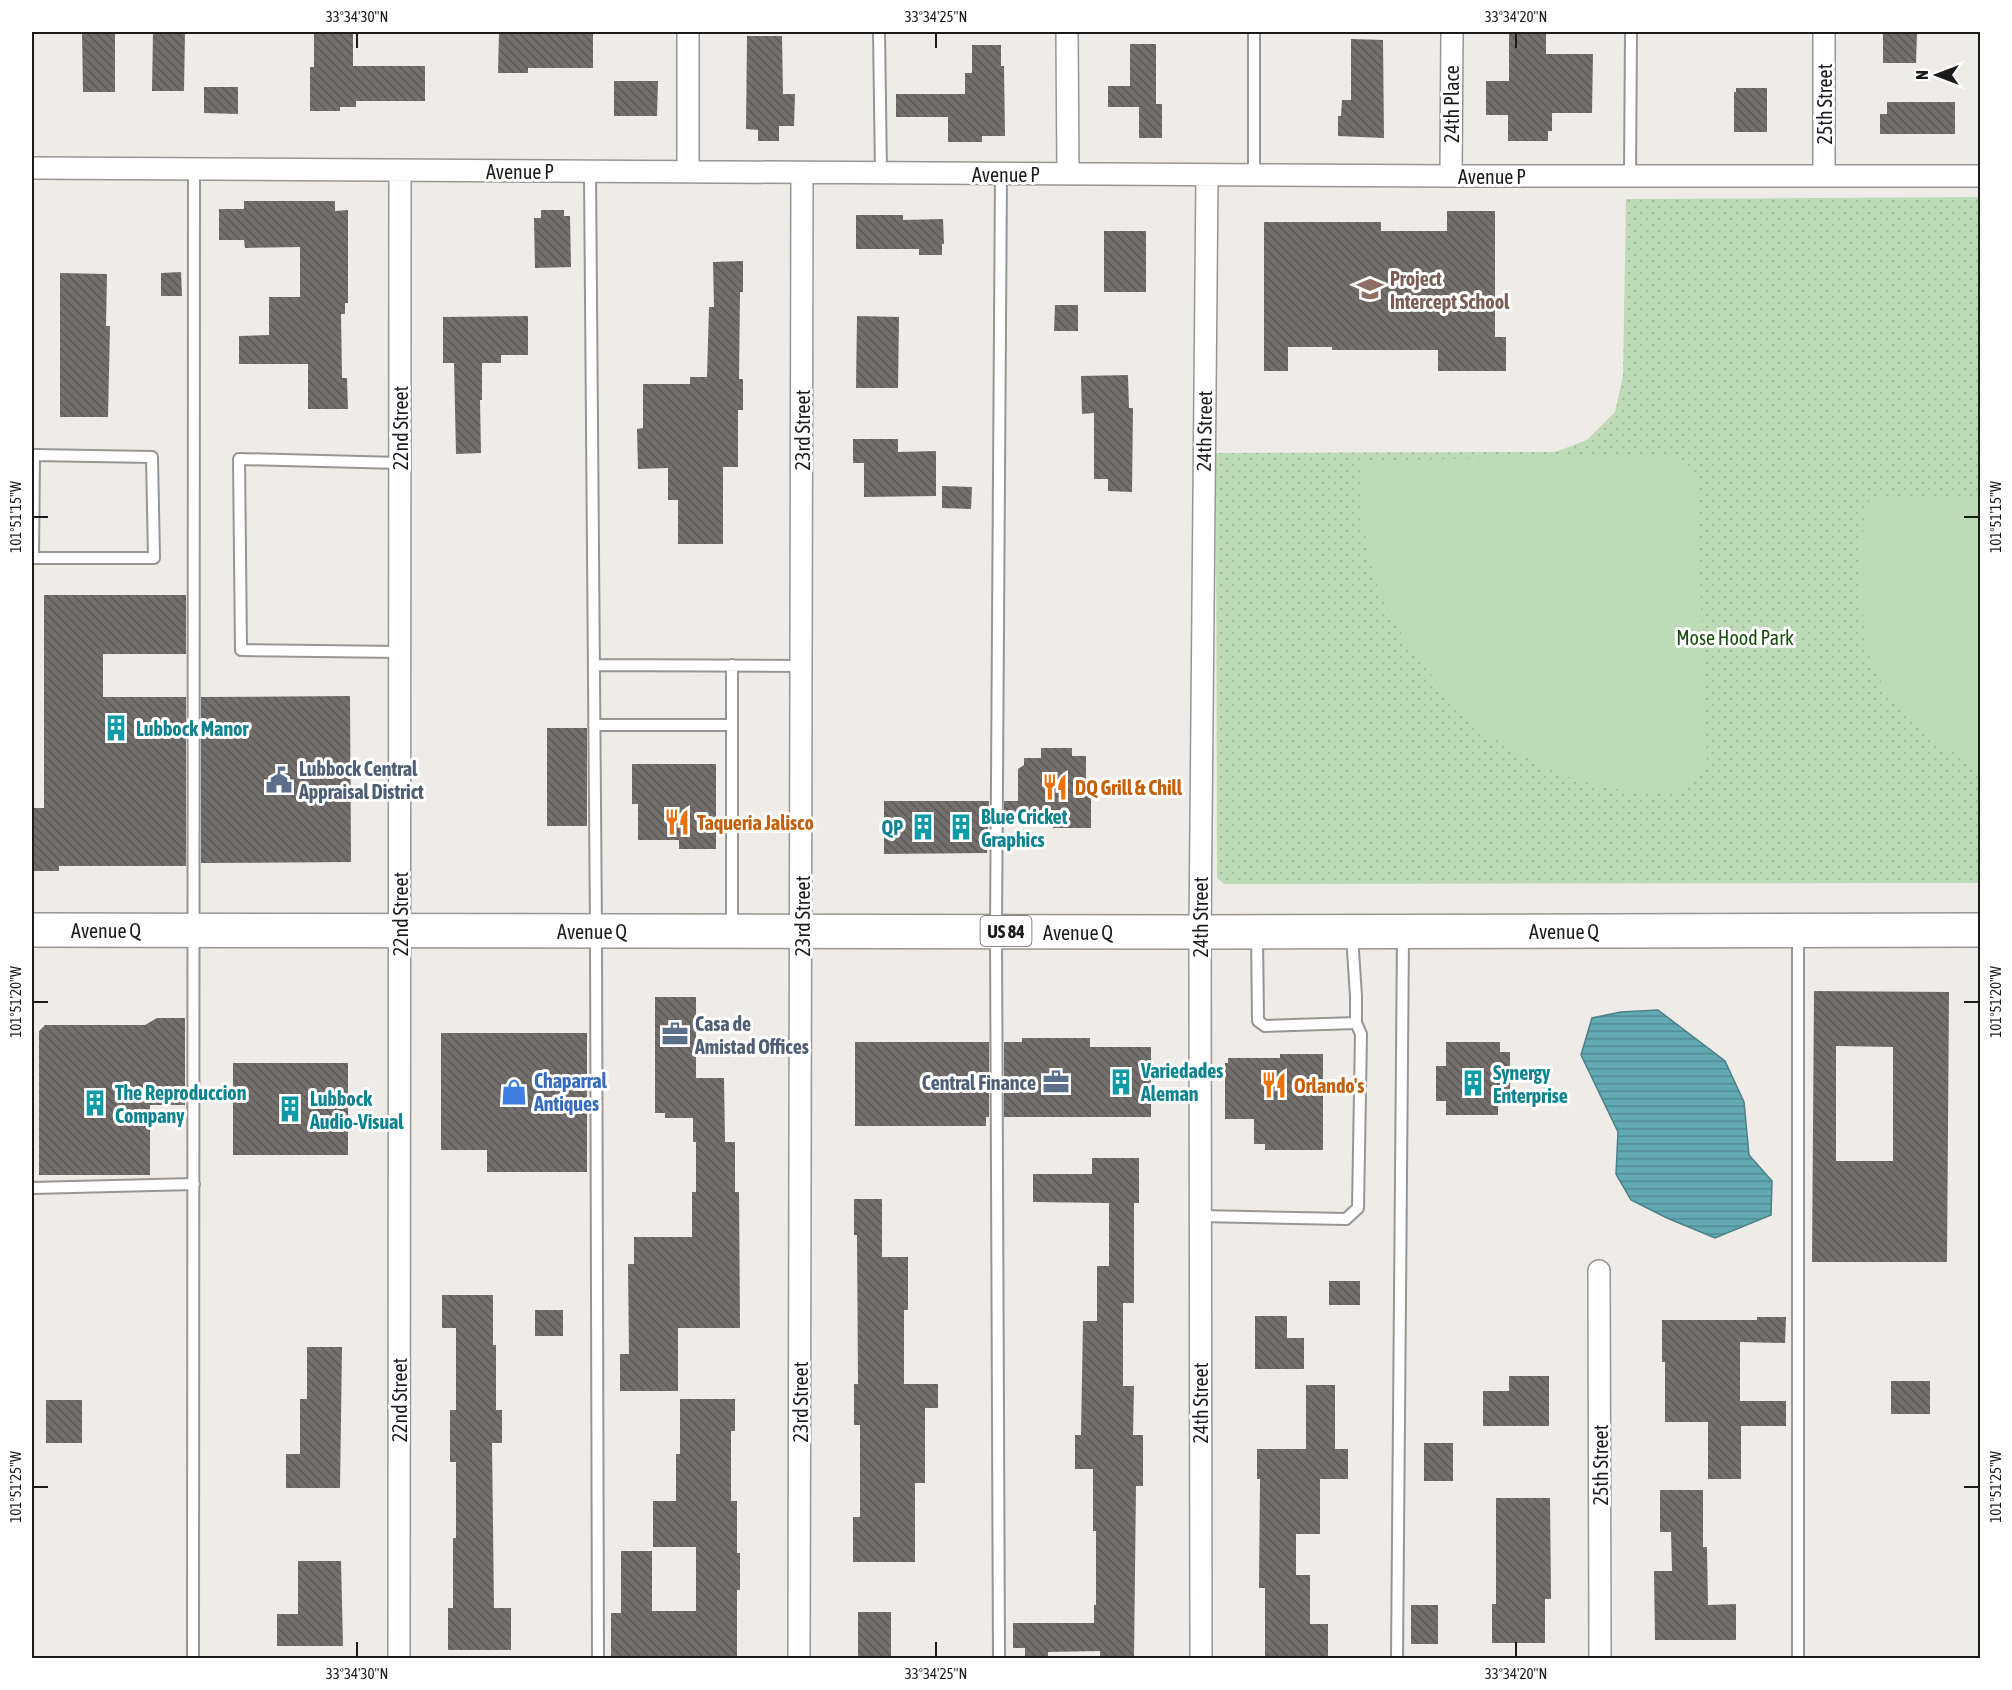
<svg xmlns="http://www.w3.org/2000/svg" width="2012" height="1690" viewBox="0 0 2012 1690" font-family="'Asap Condensed',sans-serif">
<defs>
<pattern id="grass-dots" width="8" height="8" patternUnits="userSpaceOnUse" patternTransform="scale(1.5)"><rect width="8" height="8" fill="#bedbb8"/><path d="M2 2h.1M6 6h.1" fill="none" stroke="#a3bb9e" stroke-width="1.8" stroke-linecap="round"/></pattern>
<pattern id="water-rules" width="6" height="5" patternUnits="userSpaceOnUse" patternTransform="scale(1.5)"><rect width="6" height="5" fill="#62abb4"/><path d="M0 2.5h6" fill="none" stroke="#508a92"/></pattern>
<pattern id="building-back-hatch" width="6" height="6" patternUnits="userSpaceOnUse" patternTransform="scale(1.5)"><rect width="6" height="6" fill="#736f6d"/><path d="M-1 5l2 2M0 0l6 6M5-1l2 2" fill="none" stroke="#5e5a59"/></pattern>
</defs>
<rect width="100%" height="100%" fill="#efebe7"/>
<!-- grass -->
<path fill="url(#grass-dots)" d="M 1980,197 L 1980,883 L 1224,884 L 1217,878 L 1216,453 L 1555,452 L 1587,440 L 1615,412 L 1623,376 L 1626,199 Z"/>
<!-- pitch -->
<path fill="#bedbb8" d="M 1677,454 L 1696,475 L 1707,764 L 1679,792 L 1631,792 L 1576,780 L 1525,757 L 1477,728 L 1439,685 L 1407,644 L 1380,594 L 1368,555 L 1361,506 L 1361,461 Z
M 1870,498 L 1980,498 L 1980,768 C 1937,746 1889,707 1871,661 C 1867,649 1866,633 1864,621 C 1859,574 1858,544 1870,498 Z"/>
<!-- water -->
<path fill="url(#water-rules)" stroke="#4d8086" stroke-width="1.5" d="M 1658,1010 L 1725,1061 L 1744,1102 L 1749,1155 L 1772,1181 L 1771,1215 L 1715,1238 L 1667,1218 L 1631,1200 L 1616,1174 L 1618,1132 L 1581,1055 L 1592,1018 L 1621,1012 Z"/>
<!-- building -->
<path fill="url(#building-back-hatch)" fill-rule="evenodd" d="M 82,32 L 115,32 L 115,92 L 83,92 Z
M 153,32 L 185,32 L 184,91 L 152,91 Z
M 314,32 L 353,32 L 353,66 L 425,66 L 425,101 L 356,101 L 356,107 L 340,107 L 340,111 L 310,111 L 310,67 L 314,67 Z
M 499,32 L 593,32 L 593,68 L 528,68 L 528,73 L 498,73 Z
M 1509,32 L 1546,32 L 1546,54 L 1593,54 L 1592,113 L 1552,113 L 1552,131 L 1548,131 L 1548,141 L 1508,141 L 1508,115 L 1486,115 L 1486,81 L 1509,81 Z
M 1883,32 L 1914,32 L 1917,33 L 1916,63 L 1883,63 Z
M 747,36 L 782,36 L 783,94 L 795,94 L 794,126 L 779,126 L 779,141 L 758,141 L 758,130 L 746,129 Z
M 1351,39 L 1383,40 L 1384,138 L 1338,136 L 1338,116 L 1341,116 L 1342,100 L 1351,100 Z
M 1130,44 L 1156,44 L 1156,104 L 1162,104 L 1162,138 L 1139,138 L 1139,107 L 1108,107 L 1108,86 L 1130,86 Z
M 972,45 L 1001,45 L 1001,66 L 1004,66 L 1005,136 L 982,136 L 982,142 L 948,142 L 948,117 L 896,117 L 896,94 L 965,94 L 965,73 L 972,73 Z
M 614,81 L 658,81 L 657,116 L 614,116 Z
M 204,87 L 238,87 L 238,114 L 204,113 Z
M 1736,88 L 1767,88 L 1767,132 L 1734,132 L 1734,92 L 1736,92 Z
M 1887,102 L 1955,102 L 1955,134 L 1880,134 L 1880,114 L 1887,114 Z
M 244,201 L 335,201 L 335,211 L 348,210 L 348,303 L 345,303 L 345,314 L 341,314 L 342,378 L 347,378 L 348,409 L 308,409 L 308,364 L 239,364 L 239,336 L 269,335 L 269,297 L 300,297 L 300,247 L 245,248 L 244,240 L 219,240 L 219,209 L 244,209 Z
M 541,210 L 564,210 L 564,216 L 570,216 L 571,267 L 535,268 L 534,218 L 541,218 Z
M 1447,211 L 1495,211 L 1495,337 L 1506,337 L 1506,371 L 1438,371 L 1438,350 L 1332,350 L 1332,347 L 1288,347 L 1288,371 L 1264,371 L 1264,222 L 1381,222 L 1381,231 L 1447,231 Z
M 856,215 L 903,215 L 903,220 L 943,219 L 944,244 L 942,244 L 942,255 L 919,255 L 919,249 L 856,249 Z
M 1104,231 L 1146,231 L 1146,292 L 1104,292 Z
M 743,261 L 743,292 L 740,292 L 739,379 L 743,379 L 743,410 L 738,410 L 738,467 L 723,467 L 723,544 L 678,544 L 678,500 L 668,500 L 668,468 L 638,469 L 637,429 L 643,428 L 643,384 L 690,384 L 690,377 L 707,377 L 709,307 L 714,307 L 713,262 Z
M 181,272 L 182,296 L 161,296 L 161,273 Z
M 60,273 L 107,274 L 106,326 L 110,326 L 108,417 L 60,417 Z
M 1055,305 L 1078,305 L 1078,331 L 1054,331 Z
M 528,316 L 528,355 L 501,355 L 501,363 L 482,363 L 482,400 L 480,400 L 481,453 L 456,454 L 454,363 L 443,363 L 443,317 Z
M 857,316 L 899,317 L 898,388 L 856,388 Z
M 1128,375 L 1129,408 L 1133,408 L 1132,492 L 1108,491 L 1108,479 L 1094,479 L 1094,413 L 1082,414 L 1081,376 Z
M 853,439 L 898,439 L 898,452 L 936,451 L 936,496 L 864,497 L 864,463 L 853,463 Z
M 942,486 L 972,487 L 971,509 L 942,508 Z
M 44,595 L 186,595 L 186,654 L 103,654 L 103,697 L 186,697 L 186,866 L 59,866 L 59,871 L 32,871 L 32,808 L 44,808 Z
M 350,696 L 351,862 L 201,863 L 201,697 Z
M 547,728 L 587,728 L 587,826 L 547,826 Z
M 1041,748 L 1072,748 L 1072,756 L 1086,756 L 1086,784 L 1091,784 L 1091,828 L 1053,828 L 1053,824 L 1004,824 L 1004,801 L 1018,801 L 1018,769 L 1024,765 L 1024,758 L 1041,758 Z
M 632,764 L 716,764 L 716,849 L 679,849 L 679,840 L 638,840 L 638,804 L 632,804 Z
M 884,801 L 989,801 L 987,853 L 884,854 Z
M 1814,991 L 1949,992 L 1947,1262 L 1812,1262 ZM 1836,1046 L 1893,1047 L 1893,1161 L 1836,1161 Z
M 655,997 L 696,997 L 696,1078 L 724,1078 L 725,1142 L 735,1142 L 735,1192 L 739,1192 L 740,1328 L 678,1328 L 678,1391 L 620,1391 L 620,1354 L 629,1354 L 628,1264 L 634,1264 L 634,1237 L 692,1237 L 692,1192 L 696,1192 L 696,1142 L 693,1142 L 693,1118 L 665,1118 L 665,1113 L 655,1113 Z
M 157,1018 L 185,1018 L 185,1105 L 150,1105 L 150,1175 L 39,1175 L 39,1031 L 45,1025 L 145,1025 Z
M 441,1033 L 587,1033 L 587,1172 L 487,1172 L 487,1150 L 441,1150 Z
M 1022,1038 L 1090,1038 L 1090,1047 L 1151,1047 L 1151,1117 L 1004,1117 L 1004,1042 L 1022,1042 Z
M 855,1042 L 989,1042 L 989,1117 L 986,1117 L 986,1126 L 855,1126 Z
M 1446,1042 L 1500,1042 L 1500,1052 L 1510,1052 L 1510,1100 L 1498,1100 L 1498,1115 L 1446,1115 L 1446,1101 L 1436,1101 L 1436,1066 L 1446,1066 Z
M 1280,1054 L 1323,1054 L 1323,1150 L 1265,1150 L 1265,1144 L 1254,1144 L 1254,1119 L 1225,1119 L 1225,1063 L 1228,1063 L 1228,1058 L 1280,1058 Z
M 233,1063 L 348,1063 L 348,1155 L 233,1155 Z
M 1092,1158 L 1139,1158 L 1139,1203 L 1134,1203 L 1134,1303 L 1123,1303 L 1123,1386 L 1134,1386 L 1133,1435 L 1143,1435 L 1143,1486 L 1136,1486 L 1134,1658 L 1100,1659 L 1100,1651 L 1048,1652 L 1048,1656 L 1025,1656 L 1025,1648 L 1013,1648 L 1013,1623 L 1094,1623 L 1094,1605 L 1096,1605 L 1096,1531 L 1093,1531 L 1093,1469 L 1075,1469 L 1075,1435 L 1081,1435 L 1083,1321 L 1097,1321 L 1097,1266 L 1109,1266 L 1109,1203 L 1033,1202 L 1033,1174 L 1092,1174 Z
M 854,1199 L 882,1199 L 882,1257 L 908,1257 L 908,1310 L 904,1310 L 904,1384 L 938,1384 L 938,1408 L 925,1408 L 925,1483 L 915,1483 L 915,1562 L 853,1562 L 853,1517 L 860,1517 L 860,1425 L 854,1425 L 854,1384 L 858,1384 L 857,1235 L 854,1235 Z
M 1329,1281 L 1360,1281 L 1360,1305 L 1329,1305 Z
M 442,1295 L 493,1295 L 493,1345 L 496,1345 L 496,1410 L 502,1410 L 502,1443 L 492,1443 L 494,1608 L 511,1608 L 511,1650 L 448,1650 L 448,1608 L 453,1608 L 453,1538 L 456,1538 L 456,1462 L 450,1462 L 450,1410 L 456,1410 L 456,1328 L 442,1328 Z
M 535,1310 L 563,1310 L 563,1336 L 535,1336 Z
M 1255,1316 L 1287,1316 L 1287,1338 L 1304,1338 L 1304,1369 L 1255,1369 Z
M 1757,1317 L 1786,1317 L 1785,1343 L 1740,1342 L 1740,1401 L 1786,1401 L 1786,1426 L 1741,1426 L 1741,1479 L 1708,1479 L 1708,1422 L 1665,1422 L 1665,1362 L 1662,1362 L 1662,1320 L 1757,1320 Z
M 307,1347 L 342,1347 L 340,1488 L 286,1488 L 286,1454 L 300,1454 L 300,1399 L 307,1399 Z
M 1509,1376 L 1549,1376 L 1549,1426 L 1483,1426 L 1483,1391 L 1509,1391 Z
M 1891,1381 L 1930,1381 L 1930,1414 L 1891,1414 Z
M 1306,1385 L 1335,1385 L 1335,1449 L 1348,1449 L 1348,1479 L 1320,1479 L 1320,1534 L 1296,1534 L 1296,1575 L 1310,1575 L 1310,1624 L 1328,1624 L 1328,1659 L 1265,1659 L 1265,1588 L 1259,1588 L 1260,1479 L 1257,1479 L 1257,1449 L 1306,1449 Z
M 680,1399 L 735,1399 L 735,1431 L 731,1431 L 731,1501 L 737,1501 L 737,1553 L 740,1553 L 740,1590 L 737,1590 L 737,1657 L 611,1659 L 611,1613 L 621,1613 L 621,1551 L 652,1551 L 652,1611 L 696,1611 L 696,1547 L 653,1547 L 653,1501 L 676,1501 L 676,1454 L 680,1454 Z
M 46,1400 L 82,1400 L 82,1443 L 46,1443 Z
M 1424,1443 L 1453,1443 L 1453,1481 L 1424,1481 Z
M 1660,1490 L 1703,1490 L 1703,1547 L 1707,1547 L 1708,1605 L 1736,1604 L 1736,1640 L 1655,1640 L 1654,1571 L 1672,1571 L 1671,1532 L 1660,1532 Z
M 1496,1498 L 1550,1498 L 1551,1599 L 1545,1599 L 1545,1643 L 1492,1643 L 1492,1604 L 1496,1604 Z
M 298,1561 L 341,1561 L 343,1646 L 277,1646 L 277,1614 L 298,1614 Z
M 1411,1605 L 1438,1605 L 1438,1644 L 1411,1644 Z
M 858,1612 L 891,1612 L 891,1656 L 858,1656 Z"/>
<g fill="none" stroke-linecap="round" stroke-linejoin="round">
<!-- service casing -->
<g stroke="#999592" stroke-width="14">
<path id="service" d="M 879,32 L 881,173
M 1254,32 L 1254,175
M 590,171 L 596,931 L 598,1658
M 1630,176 L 1631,32
M 400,463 L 239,459 L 241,650 L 400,652
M 32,558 L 154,558 L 152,457 L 34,455 L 33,558
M 594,665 L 802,666
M 594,725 L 732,725
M 732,928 L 732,665
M 1798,933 L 1798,1658
M 1257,935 L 1258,1021 L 1265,1026 L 1356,1023 L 1356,996 L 1352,936
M 32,1188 L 194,1184
M 1200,1216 L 1346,1219 L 1358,1208 L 1361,1034 L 1356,1023
M 193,1658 L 194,169
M 999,1658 L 996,931 L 1001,174
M 1397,1658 L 1403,935"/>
</g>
<!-- minor casing -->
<g stroke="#999592" stroke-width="24">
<path id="minor" d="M 1067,32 L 1068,174
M 1824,32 L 1824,176
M 32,168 L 1451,176 L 1980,176
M 688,172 L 688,32
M 1451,176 L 1452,32
M 1599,1271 L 1600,1658
M 399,1658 L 400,170
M 799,1658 L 802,173
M 1201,1658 L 1200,932 L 1207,175"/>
</g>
<!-- trunk casing -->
<g stroke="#999592" stroke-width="36">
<path id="trunk" d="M 32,930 L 1200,932 L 1980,930"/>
</g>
<!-- service -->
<use href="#service" stroke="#fff" stroke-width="10"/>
<!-- minor -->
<use href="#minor" stroke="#fff" stroke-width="21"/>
<!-- trunk -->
<use href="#trunk" stroke="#fff" stroke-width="33"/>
</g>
<!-- ticks -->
<path fill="none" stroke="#1d1b1a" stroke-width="2" d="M 357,33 L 357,48M 936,33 L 936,48M 1516,33 L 1516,48M 33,517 L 48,517M 1964,517 L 1979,517M 33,1002 L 48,1002M 1964,1002 L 1979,1002M 33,1487 L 48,1487M 1964,1487 L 1979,1487M 357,1642 L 357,1657M 936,1642 L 936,1657M 1516,1642 L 1516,1657"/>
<!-- icons -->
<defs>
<g id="school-bare" transform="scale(2.07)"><path d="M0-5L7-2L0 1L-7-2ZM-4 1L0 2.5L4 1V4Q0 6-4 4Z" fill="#8d6e63" stroke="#fff" stroke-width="2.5" paint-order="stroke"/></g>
<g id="building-bare" transform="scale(2.07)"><path d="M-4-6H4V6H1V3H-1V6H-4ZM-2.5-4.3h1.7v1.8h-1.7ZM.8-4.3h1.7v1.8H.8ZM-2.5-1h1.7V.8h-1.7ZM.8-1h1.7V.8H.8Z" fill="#0f9aa8" stroke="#fff" stroke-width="2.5" paint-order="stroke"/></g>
<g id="civic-bare" transform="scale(2.07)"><path d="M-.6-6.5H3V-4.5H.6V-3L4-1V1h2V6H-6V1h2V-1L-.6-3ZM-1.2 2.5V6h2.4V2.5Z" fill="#5c6f8a" stroke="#fff" stroke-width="2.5" paint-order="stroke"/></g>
<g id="restaurant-bare" transform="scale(2.07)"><path d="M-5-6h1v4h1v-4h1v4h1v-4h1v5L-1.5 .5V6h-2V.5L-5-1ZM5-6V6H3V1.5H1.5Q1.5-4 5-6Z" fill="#e8710a" stroke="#fff" stroke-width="2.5" paint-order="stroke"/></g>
<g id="office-bare" transform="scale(2.07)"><path d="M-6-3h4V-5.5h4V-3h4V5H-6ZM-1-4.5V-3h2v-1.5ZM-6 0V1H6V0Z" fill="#5c6f8a" stroke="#fff" stroke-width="2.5" paint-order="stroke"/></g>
<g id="shop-bare" transform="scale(2.07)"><path d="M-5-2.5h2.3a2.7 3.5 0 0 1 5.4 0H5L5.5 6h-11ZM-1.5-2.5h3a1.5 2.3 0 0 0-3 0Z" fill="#3f7fe0" stroke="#fff" stroke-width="2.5" paint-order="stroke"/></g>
</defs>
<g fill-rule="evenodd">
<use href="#school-bare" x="1370" y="289"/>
<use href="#building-bare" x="116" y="728"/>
<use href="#civic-bare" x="279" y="780"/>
<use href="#restaurant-bare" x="1055" y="787"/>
<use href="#restaurant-bare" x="677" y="822"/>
<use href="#building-bare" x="923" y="827"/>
<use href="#building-bare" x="961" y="827"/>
<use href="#office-bare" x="675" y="1034"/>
<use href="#office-bare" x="1056" y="1082"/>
<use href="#building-bare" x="1121" y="1082"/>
<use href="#building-bare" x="1473" y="1083"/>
<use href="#restaurant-bare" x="1274" y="1085"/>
<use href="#shop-bare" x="514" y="1092"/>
<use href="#building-bare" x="95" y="1103"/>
<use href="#building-bare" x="290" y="1109"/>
</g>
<g text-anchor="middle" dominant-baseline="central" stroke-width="6" stroke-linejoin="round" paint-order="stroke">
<!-- shield labels -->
<rect fill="#fff" stroke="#615f5f" stroke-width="1.5" x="980.5" y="916" width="51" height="30" rx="4.5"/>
<g font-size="18" font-weight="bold" fill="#1d1b1a">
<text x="1006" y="931">US 84</text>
</g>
<!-- street labels -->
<g font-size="20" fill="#1d1b1a" stroke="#fff">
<text transform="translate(1451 104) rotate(-90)">24th Place</text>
<text transform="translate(1824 104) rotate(-90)">25th Street</text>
<text x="520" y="171">Avenue P</text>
<text x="1006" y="174">Avenue P</text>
<text x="1492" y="176">Avenue P</text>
<text transform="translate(400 428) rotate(-90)">22nd Street</text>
<text transform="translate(802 430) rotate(-90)">23rd Street</text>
<text transform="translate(1204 431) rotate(-89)">24th Street</text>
<text transform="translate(400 914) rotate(-90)">22nd Street</text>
<text transform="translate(802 916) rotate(-90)">23rd Street</text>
<text transform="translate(1200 917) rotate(-90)">24th Street</text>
<text x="106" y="930">Avenue Q</text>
<text x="592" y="931">Avenue Q</text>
<text x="1564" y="931">Avenue Q</text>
<text x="1078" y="932">Avenue Q</text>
<text transform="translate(399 1400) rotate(-90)">22nd Street</text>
<text transform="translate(800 1402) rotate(-90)">23rd Street</text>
<text transform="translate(1200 1403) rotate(-90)">24th Street</text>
<text transform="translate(1600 1465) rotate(-90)">25th Street</text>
</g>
<!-- education labels -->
<g font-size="20" font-weight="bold" fill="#785e54" stroke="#fff" text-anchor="start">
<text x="1390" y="278">Project<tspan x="1390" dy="23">Intercept School</tspan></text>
</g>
<!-- park labels -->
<g font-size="20" fill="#1b4d10" stroke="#fff">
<text x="1735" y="637">Mose Hood Park</text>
</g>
<!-- culture labels -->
<g font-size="20" font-weight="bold" fill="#0d838f" stroke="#fff" text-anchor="start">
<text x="136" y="728">Lubbock Manor</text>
<text x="981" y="816">Blue Cricket<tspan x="981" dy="23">Graphics</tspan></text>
<text x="903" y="827" text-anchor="end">QP</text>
<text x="1141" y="1070">Variedades<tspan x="1141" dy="23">Aleman</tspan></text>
<text x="1493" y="1072">Synergy<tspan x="1493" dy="23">Enterprise</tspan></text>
<text x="115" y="1092">The Reproduccion<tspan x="115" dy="23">Company</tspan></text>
<text x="310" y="1098">Lubbock<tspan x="310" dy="23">Audio-Visual</tspan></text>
</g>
<!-- service labels -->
<g font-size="20" font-weight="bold" fill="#4e5e75" stroke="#fff" text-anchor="start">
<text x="299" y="768">Lubbock Central<tspan x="299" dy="23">Appraisal District</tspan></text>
<text x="695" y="1023">Casa de<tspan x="695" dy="23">Amistad Offices</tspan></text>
<text x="1036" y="1082" text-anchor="end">Central Finance</text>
</g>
<!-- food labels -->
<g font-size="20" font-weight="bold" fill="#c56008" stroke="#fff" text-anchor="start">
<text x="1075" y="787">DQ Grill &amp; Chill</text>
<text x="697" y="822">Taqueria Jalisco</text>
<text x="1294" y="1085">Orlando's</text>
</g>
<!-- shop labels -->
<g font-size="20" font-weight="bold" fill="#366cbe" stroke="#fff" text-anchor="start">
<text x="534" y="1080">Chaparral<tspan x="534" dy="23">Antiques</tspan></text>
</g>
</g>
<!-- border -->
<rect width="2012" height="1690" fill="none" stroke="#ffffff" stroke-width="66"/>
<!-- north arrow -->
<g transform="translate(1937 75) rotate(270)" stroke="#ffffff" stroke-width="4.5" paint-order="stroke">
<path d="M0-4.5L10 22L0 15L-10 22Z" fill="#1d1b1a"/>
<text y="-9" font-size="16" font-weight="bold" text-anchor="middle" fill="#1d1b1a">N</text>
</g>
<rect x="33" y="33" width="1946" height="1624" fill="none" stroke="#1d1b1a" stroke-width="2"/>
<g font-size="15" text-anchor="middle" fill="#1d1b1a">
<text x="357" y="22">33°34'30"N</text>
<text x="936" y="22">33°34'25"N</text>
<text x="1516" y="22">33°34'20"N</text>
<text transform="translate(1996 517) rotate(-90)" y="5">101°51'15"W</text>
<text transform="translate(16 517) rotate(-90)" y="5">101°51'15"W</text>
<text transform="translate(1996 1002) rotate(-90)" y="5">101°51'20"W</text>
<text transform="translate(16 1002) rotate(-90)" y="5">101°51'20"W</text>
<text transform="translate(1996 1487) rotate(-90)" y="5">101°51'25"W</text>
<text transform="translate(16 1487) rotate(-90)" y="5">101°51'25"W</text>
<text x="357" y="1679">33°34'30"N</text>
<text x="936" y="1679">33°34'25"N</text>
<text x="1516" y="1679">33°34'20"N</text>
</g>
</svg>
